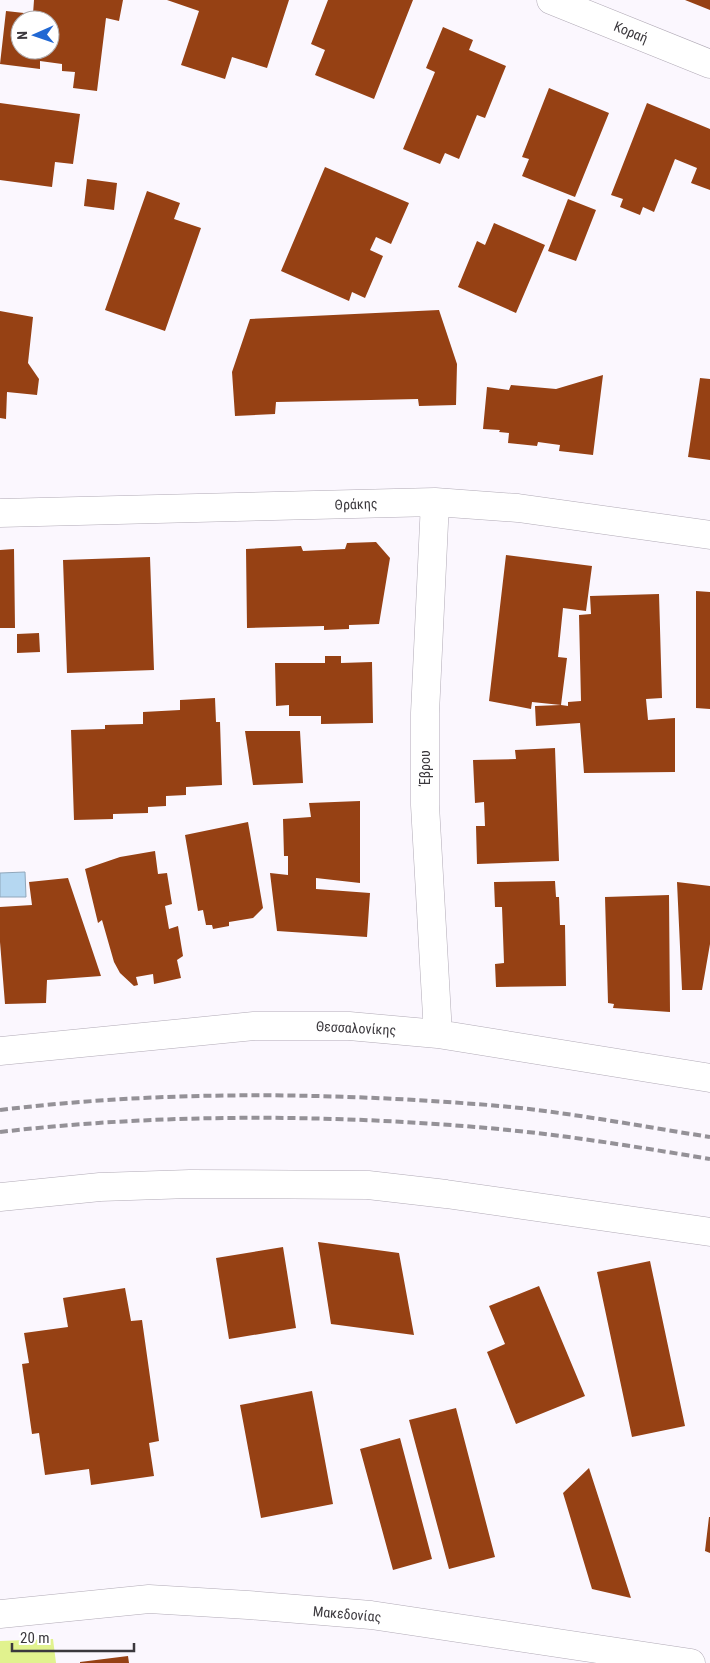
<svg xmlns="http://www.w3.org/2000/svg" width="710" height="1663" viewBox="0 0 710 1663" font-family="'Roboto Condensed',sans-serif">
<rect width="100%" height="100%" fill="#fbf7fe"/>
<!-- green -->
<path fill="#e1f28e" d="M 53,1639 L 56,1663 L 0,1663 L 0,1641 Z"/>
<!-- water -->
<path fill="#b5d7f1" stroke="#90a7bb" d="M 25,872 L 26,897 L 0,897 L 0,873 Z"/>
<!-- building -->
<path fill="#964114" fill-rule="evenodd" d="M 34,0 L 123,0 L 119,21 L 106,18 L 97,91 L 73,88 L 75,72 L 62,71 L 62,64 L 40,61 L 40,69 L 0,64 L 6,11 L 33,14 ZM 20,20 L 50,20 L 50,50 L 20,50 Z
M 167,0 L 289,0 L 267,68 L 232,57 L 225,79 L 181,65 L 199,11 Z
M 328,0 L 413,0 L 374,99 L 315,75 L 325,50 L 311,44 Z
M 685,0 L 710,0 L 710,10 Z
M 443,27 L 473,40 L 469,50 L 506,66 L 485,118 L 477,115 L 459,159 L 445,153 L 440,164 L 403,149 L 435,72 L 426,68 Z
M 549,88 L 609,113 L 575,197 L 522,176 L 529,159 L 522,157 Z
M 0,103 L 80,114 L 73,164 L 55,162 L 52,187 L 0,180 Z
M 647,103 L 710,129 L 710,190 L 691,183 L 697,168 L 675,159 L 654,212 L 643,207 L 640,215 L 620,207 L 623,199 L 611,195 Z
M 325,167 L 409,203 L 391,244 L 376,237 L 370,250 L 383,256 L 365,298 L 352,292 L 349,301 L 281,271 Z
M 87,179 L 117,183 L 114,210 L 84,206 Z
M 147,191 L 180,203 L 174,219 L 201,228 L 165,331 L 105,310 Z
M 568,199 L 596,210 L 576,261 L 548,251 Z
M 494,223 L 545,245 L 516,313 L 458,287 L 477,241 L 485,245 Z
M 439,310 L 457,364 L 456,405 L 419,406 L 418,399 L 276,402 L 275,414 L 235,416 L 232,372 L 250,319 Z
M 0,311 L 33,317 L 28,363 L 39,379 L 37,395 L 7,392 L 6,419 L 0,418 Z
M 603,375 L 593,455 L 559,451 L 560,445 L 538,442 L 537,446 L 508,443 L 509,433 L 499,432 L 500,430 L 483,429 L 487,387 L 509,390 L 511,385 L 556,389 Z
M 700,378 L 710,379 L 710,460 L 688,457 Z
M 376,542 L 390,558 L 379,624 L 349,625 L 349,629 L 324,630 L 324,626 L 247,628 L 246,549 L 301,546 L 303,551 L 345,549 L 347,543 Z
M 14,549 L 15,628 L 0,628 L 0,550 Z
M 506,555 L 592,566 L 586,611 L 563,608 L 558,657 L 567,658 L 561,705 L 568,706 L 568,702 L 581,701 L 579,615 L 591,614 L 590,596 L 659,594 L 662,698 L 646,699 L 648,720 L 675,718 L 675,772 L 584,773 L 580,723 L 536,726 L 535,706 L 561,705 L 532,702 L 531,709 L 489,701 Z
M 150,557 L 154,670 L 67,673 L 63,560 Z
M 696,591 L 710,592 L 710,709 L 696,708 Z
M 39,633 L 40,652 L 17,653 L 17,634 Z
M 325,656 L 341,656 L 341,663 L 372,662 L 373,723 L 321,724 L 321,716 L 289,716 L 289,705 L 276,706 L 275,663 L 325,663 Z
M 215,698 L 216,722 L 220,722 L 222,785 L 186,787 L 186,795 L 166,796 L 166,806 L 148,807 L 148,813 L 113,814 L 113,819 L 74,820 L 71,730 L 105,729 L 105,725 L 143,724 L 143,712 L 180,710 L 180,700 Z
M 245,731 L 300,731 L 303,783 L 253,785 Z
M 555,748 L 559,861 L 477,864 L 476,826 L 485,826 L 484,802 L 475,803 L 473,760 L 516,759 L 515,750 Z
M 360,801 L 360,883 L 316,878 L 316,889 L 370,893 L 367,937 L 277,931 L 270,873 L 288,875 L 288,856 L 284,856 L 283,819 L 311,817 L 309,803 Z
M 248,822 L 263,908 L 253,918 L 229,922 L 229,926 L 213,929 L 212,925 L 206,925 L 203,910 L 198,911 L 185,835 Z
M 155,851 L 158,874 L 167,873 L 172,904 L 165,906 L 169,929 L 178,926 L 183,956 L 177,960 L 181,978 L 154,984 L 153,974 L 136,977 L 138,985 L 134,986 L 120,973 L 114,962 L 102,920 L 98,923 L 85,869 L 120,857 Z
M 68,878 L 101,976 L 47,980 L 46,1003 L 5,1004 L 0,942 L 0,907 L 32,905 L 29,882 Z
M 555,881 L 556,897 L 559,897 L 560,925 L 565,925 L 566,986 L 496,987 L 495,964 L 504,963 L 502,907 L 495,907 L 494,882 Z
M 677,882 L 710,886 L 710,944 L 702,990 L 682,990 Z
M 669,895 L 670,1012 L 613,1008 L 614,1004 L 608,1003 L 605,897 Z
M 318,1242 L 399,1253 L 414,1335 L 331,1324 Z
M 283,1247 L 296,1328 L 229,1339 L 216,1258 Z
M 650,1261 L 685,1426 L 632,1437 L 597,1272 Z
M 539,1286 L 585,1396 L 516,1424 L 487,1352 L 505,1344 L 489,1306 Z
M 125,1288 L 131,1321 L 142,1320 L 159,1441 L 149,1443 L 154,1476 L 91,1485 L 89,1469 L 45,1475 L 39,1433 L 32,1434 L 22,1364 L 29,1363 L 24,1333 L 68,1327 L 63,1298 Z
M 312,1391 L 333,1504 L 261,1518 L 240,1405 Z
M 456,1408 L 495,1557 L 449,1569 L 409,1420 Z
M 400,1438 L 432,1559 L 393,1570 L 360,1449 Z
M 589,1468 L 631,1598 L 592,1589 L 563,1493 Z
M 709,1517 L 710,1517 L 710,1553 L 705,1551 Z
M 128,1656 L 129,1663 L 80,1663 L 80,1662 Z"/>
<g fill="none" stroke-linecap="round" stroke-linejoin="round">
<!-- minor casing -->
<g stroke="#b1aab6" stroke-width="29">
<path id="minor" d="M 551,0 L 710,64
M 435,502 L 425,713 L 425,805 L 438,1034
M 0,513 L 435,502 L 518,508 L 710,535
M 0,1051 L 254,1026 L 349,1026 L 438,1034 L 710,1078
M 0,1197 L 100,1187 L 190,1184 L 368,1185 L 446,1194 L 710,1232
M 0,1614 L 149,1599 L 248,1605 L 371,1615 L 691,1663"/>
</g>
<!-- minor -->
<use href="#minor" stroke="#fff" stroke-width="28"/>
<!-- rail -->
<path stroke="#949197" stroke-width="4" stroke-dasharray="8 4" stroke-linecap="butt" d="M 0,1110 C 156,1091 318,1092 475,1104 C 552,1109 633,1125 710,1137
M 0,1132 C 152,1114 322,1114 475,1127 C 553,1133 632,1146 710,1159"/>
</g>
<g text-anchor="middle" dominant-baseline="central" stroke-width="5" stroke-linejoin="round" paint-order="stroke">
<!-- street labels -->
<g font-size="14" fill="#3b383d" stroke="#fff">
<text transform="translate(631 32) rotate(22)">Κοραή</text>
<text transform="translate(356 504) rotate(-2)">Θράκης</text>
<text transform="translate(425 768) rotate(-90)">Έβρου</text>
<text transform="translate(356 1028) rotate(3)">Θεσσαλονίκης</text>
<text transform="translate(347 1614) rotate(5)">Μακεδονίας</text>
</g>
</g>
<!-- north arrow -->
<g transform="translate(35 35) rotate(268)"><circle r="24" fill="#ffffff" stroke="#b1afb1"/>
<path d="M0-4L9 19L0 12L-9 19Z" fill="#2168d3"/>
<text y="-8" font-size="14" font-weight="bold" text-anchor="middle" fill="#3b383d">N</text>
</g>
<!-- scale -->
<path d="M12 1643v8h122v-8" fill="none" stroke="#3b383d" stroke-width="2.5"/>
<text x="20" y="1643" font-size="15" fill="#3b383d" stroke="#ffffff" stroke-width="4" paint-order="stroke">20 m</text>
</svg>
